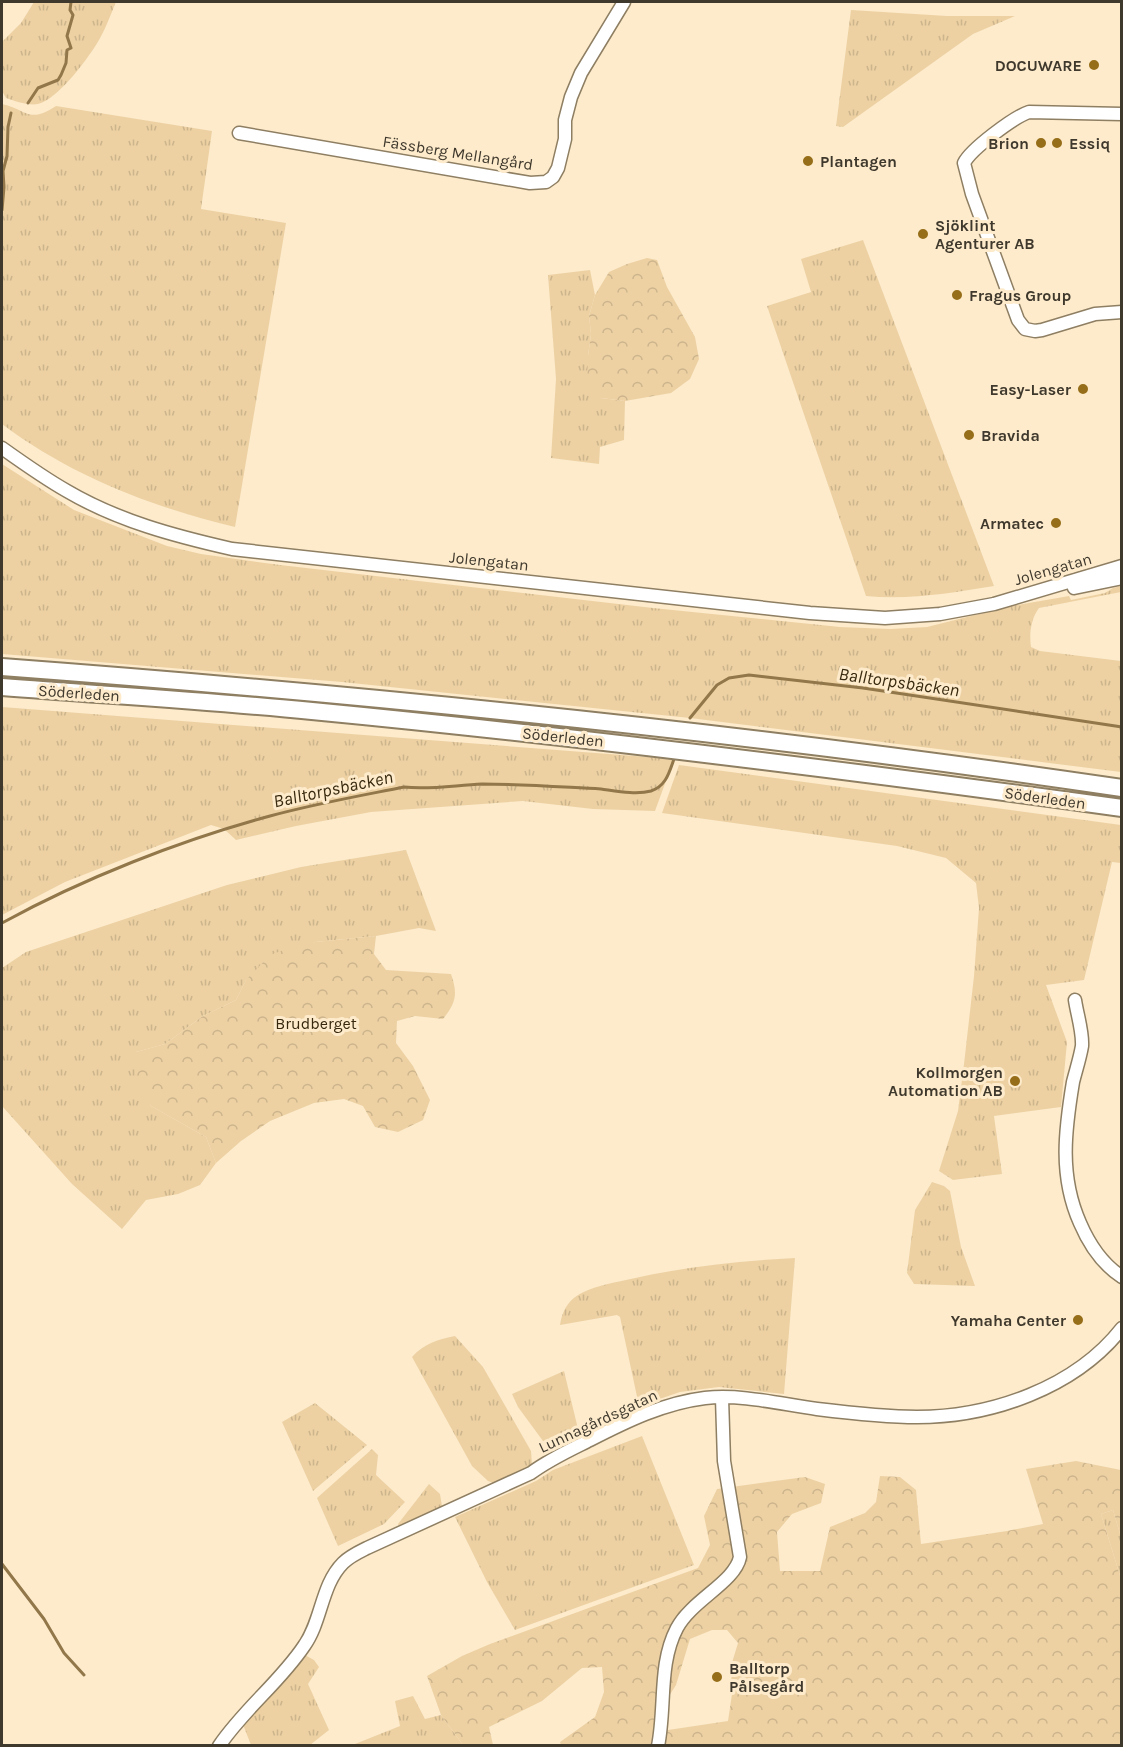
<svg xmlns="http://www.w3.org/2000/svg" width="1123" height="1747" viewBox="0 0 1123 1747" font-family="Karla,sans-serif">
<defs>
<pattern id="grass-tufts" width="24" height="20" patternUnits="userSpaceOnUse" patternTransform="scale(1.5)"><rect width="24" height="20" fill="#edd1a3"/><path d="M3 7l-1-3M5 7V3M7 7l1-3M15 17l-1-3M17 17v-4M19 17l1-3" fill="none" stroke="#ccb48c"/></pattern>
<pattern id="forest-crowns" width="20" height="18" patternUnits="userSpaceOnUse" patternTransform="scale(1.5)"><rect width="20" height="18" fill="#edd1a3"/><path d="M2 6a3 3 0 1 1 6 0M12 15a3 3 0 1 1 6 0" fill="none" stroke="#ccb48c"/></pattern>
</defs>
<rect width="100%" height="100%" fill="#fdebcc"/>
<!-- grass -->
<path fill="url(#grass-tufts)" d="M 34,2 L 116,2 C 110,16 105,31 96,45 C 85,62 58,99 38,104 C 28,106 15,101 6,98 L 2,91 L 3,68 L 2,42 L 21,23 Z
M 851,10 L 947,16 L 1015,16 L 973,34 L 843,127 L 836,126 Z
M 2,104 C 28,110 28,124 56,106 L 212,131 L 201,209 L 286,223 L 235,527 C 152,507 71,476 2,424 Z
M 863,240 L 994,586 C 952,593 910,600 866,596 L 767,306 L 811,292 L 801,259 Z
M 590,270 L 595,295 L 589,316 L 591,334 L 588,356 L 601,398 L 625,401 L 624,440 L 600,447 L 599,464 L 551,458 L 556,379 L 548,275 Z
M 2,464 L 74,510 L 167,546 L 201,554 L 280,565 L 653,608 L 840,627 L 890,629 L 927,627 L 1011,606 L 1069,596 L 1071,600 L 1105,593 L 1113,588 L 1121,586 L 1121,592 L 1039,608 C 1031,619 1029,633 1031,647 L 1040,651 L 1121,661 L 1121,772 L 690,718 L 342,682 L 2,654 Z
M 2,707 L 674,759 L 655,811 L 593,809 L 523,801 L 371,812 L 296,826 L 236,840 L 224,829 L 211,825 L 65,882 L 2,915 Z
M 679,765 L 1121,825 L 1121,863 L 1112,862 L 1084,980 L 1046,985 L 1067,1042 L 1061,1107 L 994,1116 L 1002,1174 L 953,1180 L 939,1171 L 958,1111 L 964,1064 L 974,976 L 979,908 L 976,883 L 946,858 L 897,846 L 662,813 Z
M 406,850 L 436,931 L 419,928 L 376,936 L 315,942 L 246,980 L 236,1000 L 203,1016 L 165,1044 L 136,1052 L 151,1106 L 206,1137 L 216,1163 L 200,1185 L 178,1194 L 146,1200 L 122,1229 L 72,1184 L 2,1106 L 2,968 L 26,952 L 227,885 L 301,867 Z
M 932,1182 L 944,1186 L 950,1191 L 961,1247 L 975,1286 L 914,1284 L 907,1273 L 915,1210 Z
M 795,1258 L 784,1394 L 719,1387 L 680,1392 L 639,1406 L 620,1317 L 617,1315 L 560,1325 C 562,1312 567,1302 578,1295 C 591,1287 611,1283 626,1280 C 682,1267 738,1261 795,1258 Z
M 455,1336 L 483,1367 L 531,1451 L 532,1464 L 525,1471 L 499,1485 L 488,1481 L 472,1466 L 412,1357 C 423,1344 439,1339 455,1336 Z
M 564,1371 L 579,1433 L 557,1442 L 543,1441 L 518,1407 L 512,1394 Z
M 315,1403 L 367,1445 L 313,1491 L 282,1422 Z
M 642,1436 L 694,1565 L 515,1630 L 487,1582 L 455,1517 L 536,1481 L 553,1470 Z
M 372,1449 L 378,1455 L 376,1475 L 405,1502 L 384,1524 L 338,1546 L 317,1498 Z
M 429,1484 L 440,1494 L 443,1512 L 400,1531 L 398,1524 Z
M 1113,1510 L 1121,1537 L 1121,1579 L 1101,1514 Z
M 303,1654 L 314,1660 L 319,1667 L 308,1684 L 329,1730 L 310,1745 L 251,1745 L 242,1722 Z
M 413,1696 L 425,1719 L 441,1715 L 463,1745 L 350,1746 L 400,1726 L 395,1701 Z"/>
<!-- forest -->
<path fill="url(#forest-crowns)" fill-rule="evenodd" d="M 647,258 L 657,260 L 667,287 L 695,337 L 699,359 L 690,379 L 671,393 L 625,401 L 601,398 L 587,384 L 588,356 L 591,334 L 589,316 L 595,295 L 609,272 L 627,264 Z
M 376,936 L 374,954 L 386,970 L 451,974 C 458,994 456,1003 443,1019 L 415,1016 L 397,1021 L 396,1043 L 413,1066 L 430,1100 L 423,1120 L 398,1132 L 375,1127 L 363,1106 L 344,1099 L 314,1103 L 270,1121 L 241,1141 L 216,1163 L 206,1137 L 151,1106 L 135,1073 L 136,1052 L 165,1044 L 203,1016 L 236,1000 L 246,980 L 271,954 L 315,942 Z
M 1076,1461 L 1121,1470 L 1121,1537 L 1113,1510 L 1101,1514 L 1121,1579 L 1121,1745 L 561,1745 L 560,1742 L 595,1717 L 604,1692 L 602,1667 L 582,1668 L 542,1701 L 489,1727 L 493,1745 L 463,1745 L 441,1715 L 427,1676 L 462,1656 L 490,1644 L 698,1568 L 710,1545 L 704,1516 L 717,1489 L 805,1477 L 825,1484 L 821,1503 L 792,1514 L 777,1532 L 780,1571 L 820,1571 L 830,1527 L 865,1513 L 876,1502 L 880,1476 L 900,1477 L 916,1490 L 921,1544 L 1007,1531 L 1043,1524 L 1026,1469 ZM 712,1630 L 727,1630 L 738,1643 L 731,1666 L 732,1694 L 728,1721 L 668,1730 L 669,1696 L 676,1685 L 690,1639 Z"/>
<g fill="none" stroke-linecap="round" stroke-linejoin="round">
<!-- stream -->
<path stroke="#917749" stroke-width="3" d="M 28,103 L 38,88 L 58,80 L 61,75 L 66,63 L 67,50 L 71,48 L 67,36 L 73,15 L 70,10 L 71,2
M 2,210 L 4,187 L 3,171 L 7,156 L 8,127 L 11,113
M 690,718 L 717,685 L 729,678 L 749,675 L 863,688 L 1122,727
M 2,923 C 82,879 181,840 270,816 C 314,804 359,796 404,787 C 430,790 456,785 482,784 C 521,784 561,787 601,789 C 616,791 636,795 651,791 C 666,786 669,773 674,759
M 2,1564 L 44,1619 L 64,1653 L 84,1675"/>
<!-- minor casing -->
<g stroke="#8e7e62" stroke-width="15">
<path id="minor" d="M 1122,114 L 1029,112 C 1014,117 971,149 964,163 L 972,194 L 1018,320 L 1025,329 L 1035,331 L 1042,330 L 1095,314 L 1122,312
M 239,133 L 530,183 L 546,182 L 553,177 L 558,168 L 565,139 L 565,120 L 571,97 L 581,73 L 624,2
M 2,448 C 23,463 44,478 67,491 C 118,521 175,536 232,549 L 810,613 L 885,618 L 940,614 L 994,604 L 1122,566
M 1074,588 L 1122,578
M 1075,1000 C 1077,1014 1083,1032 1082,1046 C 1080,1058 1076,1070 1073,1082 C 1065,1130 1059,1176 1080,1223 C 1089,1244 1102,1264 1122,1277
M 219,1746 C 244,1709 280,1682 304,1646 C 322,1621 321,1585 343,1563 C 350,1556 359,1552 367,1548 L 531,1473 C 550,1459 570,1450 590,1440 C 627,1421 664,1403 705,1398 C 742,1394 780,1404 817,1409 C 850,1413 883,1417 917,1417 C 991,1417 1075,1388 1122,1328
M 658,1746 C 666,1707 658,1664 677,1628 C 692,1600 735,1582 740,1557 L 724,1461 L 722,1398"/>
</g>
<!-- highway casing -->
<g stroke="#8e7e62" stroke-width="20">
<path id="highway" d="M 2,667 C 376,695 750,733 1122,788
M 2,687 C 105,695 209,701 312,711 C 583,737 852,771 1122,808"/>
</g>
<!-- minor -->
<use href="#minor" stroke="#fff" stroke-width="12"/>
<!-- highway -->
<use href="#highway" stroke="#fff" stroke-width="16"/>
</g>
<!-- markers -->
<g fill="#966d18" stroke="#fdebcc" stroke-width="2">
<circle cx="1094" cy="65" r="6"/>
<circle cx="1041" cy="143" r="6"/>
<circle cx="1057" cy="143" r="6"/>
<circle cx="808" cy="161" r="6"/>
<circle cx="923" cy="234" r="6"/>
<circle cx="957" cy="295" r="6"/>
<circle cx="1083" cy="389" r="6"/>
<circle cx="969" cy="435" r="6"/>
<circle cx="1056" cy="523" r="6"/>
<circle cx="1015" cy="1081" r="6"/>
<circle cx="1078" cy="1320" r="6"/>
<circle cx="717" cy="1677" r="6"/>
</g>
<g text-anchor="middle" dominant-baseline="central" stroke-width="6" stroke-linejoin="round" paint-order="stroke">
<!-- poi labels -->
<g font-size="16" font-weight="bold" fill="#3f382c" stroke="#fdebcc" text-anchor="end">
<text x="1082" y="65">DOCUWARE</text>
<text x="1029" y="143">Brion</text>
<text x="1069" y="143" text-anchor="start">Essiq</text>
<text x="820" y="161" text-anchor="start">Plantagen</text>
<text x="935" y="225" text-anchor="start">Sjöklint<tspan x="935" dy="18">Agenturer AB</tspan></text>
<text x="969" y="295" text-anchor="start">Fragus Group</text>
<text x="1071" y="389">Easy-Laser</text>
<text x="981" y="435" text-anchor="start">Bravida</text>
<text x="1044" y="523">Armatec</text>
<text x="1003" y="1072">Kollmorgen<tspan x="1003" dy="18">Automation AB</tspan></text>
<text x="1066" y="1320">Yamaha Center</text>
<text x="729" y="1668" text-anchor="start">Balltorp<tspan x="729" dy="18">Pålsegård</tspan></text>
</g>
<!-- street labels -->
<g font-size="16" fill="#3f382c" stroke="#fdebcc">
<text transform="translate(458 153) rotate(9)">Fässberg Mellangård</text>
<text transform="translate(489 561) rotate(6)">Jolengatan</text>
<text transform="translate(1053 569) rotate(-16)">Jolengatan</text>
<text transform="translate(79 693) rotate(4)">Söderleden</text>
<text transform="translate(563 737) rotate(6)">Söderleden</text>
<text transform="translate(1045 798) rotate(8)">Söderleden</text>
<text transform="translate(598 1421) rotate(-25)">Lunnagårdsgatan</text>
</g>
<!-- park labels -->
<g font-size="16" fill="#38290e" stroke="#fdebcc">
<text x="316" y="1023">Brudberget</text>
</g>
<!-- water labels -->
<g font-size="18" font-style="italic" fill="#392a0f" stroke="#fdebcc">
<text transform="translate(899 682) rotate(8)">Balltorpsbäcken</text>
<text transform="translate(333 789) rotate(-12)">Balltorpsbäcken</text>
</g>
</g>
<!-- border -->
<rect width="1123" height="1747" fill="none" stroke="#3f382c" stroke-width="6"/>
</svg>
